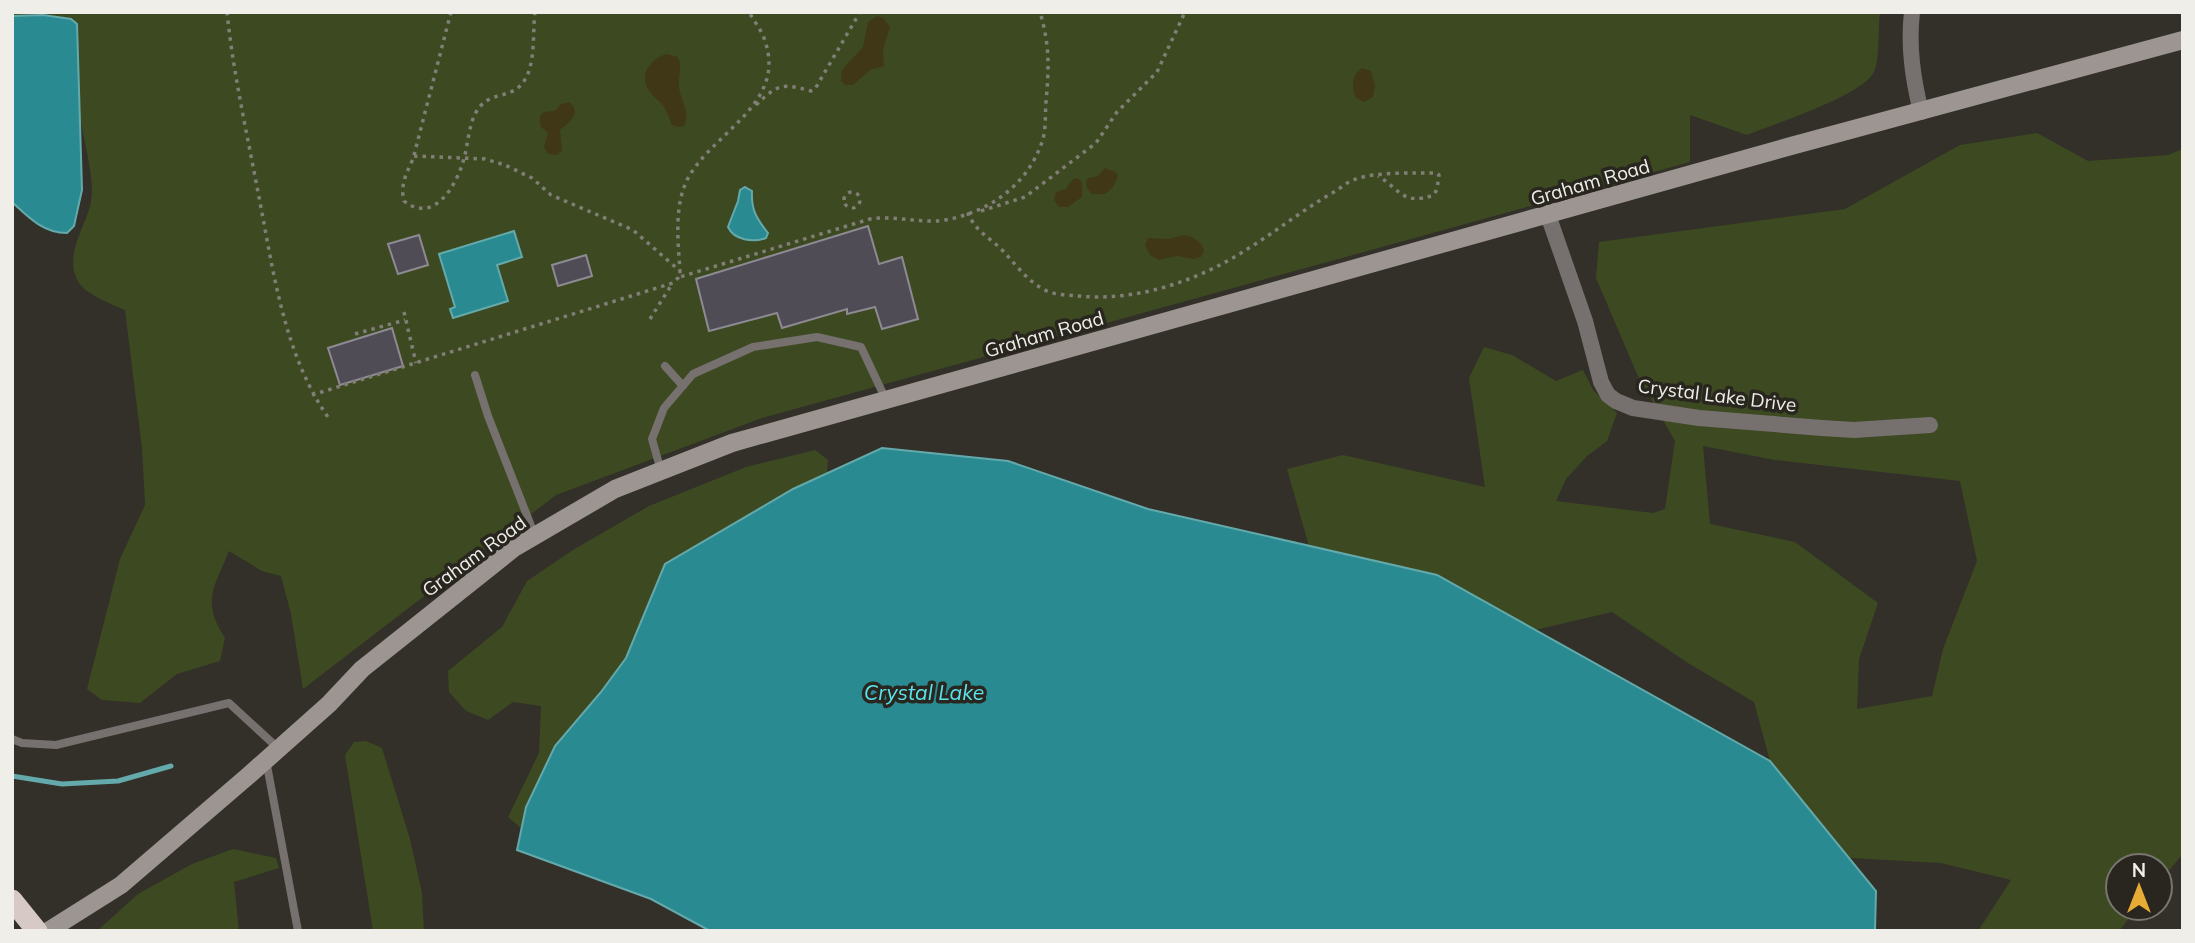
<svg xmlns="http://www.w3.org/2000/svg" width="2195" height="943" viewBox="0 0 2195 943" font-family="Mulish,sans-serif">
<rect width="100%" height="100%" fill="#323028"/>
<!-- green -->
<path fill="#3d4a21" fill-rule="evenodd" d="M 12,12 L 1880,12 C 1878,28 1880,59 1874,72 C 1862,96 1774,124 1747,135 L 1690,115 L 1690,162 L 762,418 L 556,495 L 303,689 L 291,614 L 281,576 L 262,571 L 229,551 C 214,588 201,601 225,638 L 220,661 L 177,674 L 140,703 L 102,700 L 87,689 L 120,559 L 145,505 L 142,448 L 125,310 C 113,305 86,294 79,283 C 63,258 84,229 90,206 C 97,181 82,136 79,110 C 77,88 78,67 77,45 L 43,15 L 12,16 Z
M 2037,133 L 2088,161 L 2168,155 L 2183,149 L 2183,854 L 2160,881 L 2160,866 L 2118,866 L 2118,908 L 2137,908 L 2119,931 L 1978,931 L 2011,880 L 1941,863 L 1850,858 L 1770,761 L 1754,702 L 1688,663 L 1612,612 L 1535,630 L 1437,575 L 1309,546 L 1287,469 L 1343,455 L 1485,487 L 1469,378 L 1484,347 L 1512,355 L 1556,381 L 1583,370 L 1593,390 L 1617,413 L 1607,441 L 1587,456 L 1566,479 L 1556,501 L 1653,513 L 1665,509 L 1675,441 L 1637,374 L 1596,278 L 1599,242 L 1845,209 L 1960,145 ZM 1703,446 L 1775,460 L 1960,481 L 1977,561 L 1943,649 L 1932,696 L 1857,709 L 1859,659 L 1878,603 L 1795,542 L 1710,524 Z
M 815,450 L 828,460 L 827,473 L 793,489 L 665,564 L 626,658 L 601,692 L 555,746 L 522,829 L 508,817 L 539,753 L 541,706 L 513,702 L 488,720 L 466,711 L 449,692 L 448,671 L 502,627 L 527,581 L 573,550 L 649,506 L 746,467 Z
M 366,741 L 382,748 L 410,839 L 422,893 L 424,931 L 373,931 L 345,755 L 354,742 Z
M 233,849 L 276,858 L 279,868 L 234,882 L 239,931 L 97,931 L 138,894 L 192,864 Z"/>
<!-- sand -->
<path fill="#403717" d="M 877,16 L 883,18 L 890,27 L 883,49 L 884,66 L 870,70 L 853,85 L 845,85 L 841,81 L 842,70 L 863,47 L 868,22 Z
M 667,54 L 678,57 C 683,68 678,75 679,86 C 680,100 691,112 684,126 L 678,127 L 672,125 C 669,118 667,111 662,104 C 657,99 650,94 647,87 C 640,72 653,57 667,54 Z
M 1362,68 L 1371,71 L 1375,85 L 1373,97 L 1364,102 L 1356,98 C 1351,88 1352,74 1362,68 Z
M 569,102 C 583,113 569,122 560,130 L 562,151 L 557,155 L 548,154 L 544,147 L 548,133 L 540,126 L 540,116 L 544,112 L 555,111 L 561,104 Z
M 1105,168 L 1116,172 L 1118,176 L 1113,187 L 1105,194 L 1092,194 L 1087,188 L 1086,182 L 1088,178 L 1098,176 Z
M 1078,178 L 1082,183 L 1082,197 L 1068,207 L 1059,207 L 1054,200 L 1056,192 L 1066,189 L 1073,179 Z
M 1183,235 C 1192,236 1202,241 1204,251 L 1201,257 L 1194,259 L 1177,256 L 1159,260 L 1150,255 L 1145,245 L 1148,238 L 1169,239 Z"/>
<!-- water -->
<path fill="#298b91" stroke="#64a9ab" stroke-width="2" d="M 43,15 L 71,19 L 77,24 L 82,190 L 74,226 L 67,233 C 44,233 29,218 13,203 L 12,198 L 12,16 Z
M 745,187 L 752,191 C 751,209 756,218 768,233 L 766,238 C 753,243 734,240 728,227 L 738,201 L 740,190 Z
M 514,231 L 522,257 L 497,265 L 508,301 L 453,318 L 450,309 L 455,307 L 439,254 Z
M 882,448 L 1008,461 L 1148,509 L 1437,575 L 1770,761 L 1876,891 L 1875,931 L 710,931 L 651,899 L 517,850 L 526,807 L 555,746 L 601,692 L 626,658 L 665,564 L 793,489 Z"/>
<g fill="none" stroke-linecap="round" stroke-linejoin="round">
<!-- stream -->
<path stroke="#64a9ab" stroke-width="5" d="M 12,776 L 62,784 L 118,781 L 171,766"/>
</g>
<!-- building -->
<path fill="#504c55" stroke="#8e8a94" stroke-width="2" d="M 868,226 L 879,264 L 902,257 L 918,319 L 882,329 L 875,307 L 847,314 L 847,309 L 782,328 L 777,313 L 709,331 L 696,279 Z
M 419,235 L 428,265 L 398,274 L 388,244 Z
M 586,255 L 592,276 L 558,286 L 552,265 Z
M 392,328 L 403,366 L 340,385 L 328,348 Z"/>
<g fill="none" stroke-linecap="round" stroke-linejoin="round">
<!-- path -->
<path stroke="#807e77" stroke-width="3.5" stroke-dasharray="3.5 5" stroke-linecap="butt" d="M 227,12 C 233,71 246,129 257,187 C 273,266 282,353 330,420
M 451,12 L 413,159 C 406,174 400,185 404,201 C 433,224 455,188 463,162 C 468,146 468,129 475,114 C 487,91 507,99 520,86 C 537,69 532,34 535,12
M 756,105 C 778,84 782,83 811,91 L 815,89 L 860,12
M 414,156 L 485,159 L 505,165 L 532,178 L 551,195 L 633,230 L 680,271 C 678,242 674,207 687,180 C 711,133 787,105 765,41 C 762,31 754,21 749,12
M844 200a8 8 0 1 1 16 0a8 8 0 1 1-16 0Z
M 981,211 L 1025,197 L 1096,143 L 1117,112 L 1157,72 L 1185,12
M 970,214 L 968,214 C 979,235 989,236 1004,252 C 1017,266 1029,283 1047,291 C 1056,295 1068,295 1078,296 C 1138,302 1200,280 1249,248 C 1278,230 1304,209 1334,192 C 1341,188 1348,181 1356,179 C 1374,172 1415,173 1436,173 L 1439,175 L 1437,189 L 1434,195 C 1403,206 1401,190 1378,176
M 404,312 L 416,363
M 650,319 L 672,284
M 355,334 L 405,320
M 312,395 L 673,283 L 678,278 L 680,271 L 680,277 L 870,219 C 896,215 919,224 945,220 C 990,212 1029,184 1043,139 C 1046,128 1045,114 1046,102 C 1049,68 1050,46 1040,12"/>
<!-- service -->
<path stroke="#76706f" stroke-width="8" d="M 665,366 L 683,386
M 475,375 L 488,416 L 535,536
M 661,471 L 652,439 L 664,408 L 693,374 L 753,347 L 817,337 L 861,347 L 886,400
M 12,739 L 22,743 L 56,745 L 229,703 L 279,749
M 266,760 L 298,931"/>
<!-- minor -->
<path stroke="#76706f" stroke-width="16" d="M 1912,12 C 1908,47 1913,79 1921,112
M 1548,215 L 1585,321 L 1601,382 L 1608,395 L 1616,401 L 1633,408 L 1699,418 L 1822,428 L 1854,430 L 1930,425"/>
<!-- secondary -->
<path stroke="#9d9592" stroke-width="18" d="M 48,931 L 121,885 L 248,776 L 329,704 L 362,669 L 514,548 L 615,489 L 732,443 L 1791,146 L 2183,40"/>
<!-- motorway -->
<path stroke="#d6c9c6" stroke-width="21" d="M 12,900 L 37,931"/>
</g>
<g text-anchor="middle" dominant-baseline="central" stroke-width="7" stroke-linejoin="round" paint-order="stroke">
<!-- street labels -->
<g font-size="19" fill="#efeee9" stroke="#28261e">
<text transform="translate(1590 182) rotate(-16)">Graham Road</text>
<text transform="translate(1044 334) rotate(-16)">Graham Road</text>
<text transform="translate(1717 395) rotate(7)">Crystal Lake Drive</text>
<text transform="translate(474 556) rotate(-36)">Graham Road</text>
</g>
<!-- water labels -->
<g font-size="21" font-style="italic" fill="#5be3ec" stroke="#28261e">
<text x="924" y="692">Crystal Lake</text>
</g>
</g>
<!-- border -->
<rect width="2195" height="943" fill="none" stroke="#efeee9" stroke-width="28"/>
<!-- north arrow -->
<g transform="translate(2139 887)"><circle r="33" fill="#28261e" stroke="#78766f" stroke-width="2"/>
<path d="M0-5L12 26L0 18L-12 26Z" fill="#e6ac36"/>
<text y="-10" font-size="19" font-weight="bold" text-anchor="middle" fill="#efeee9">N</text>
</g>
</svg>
